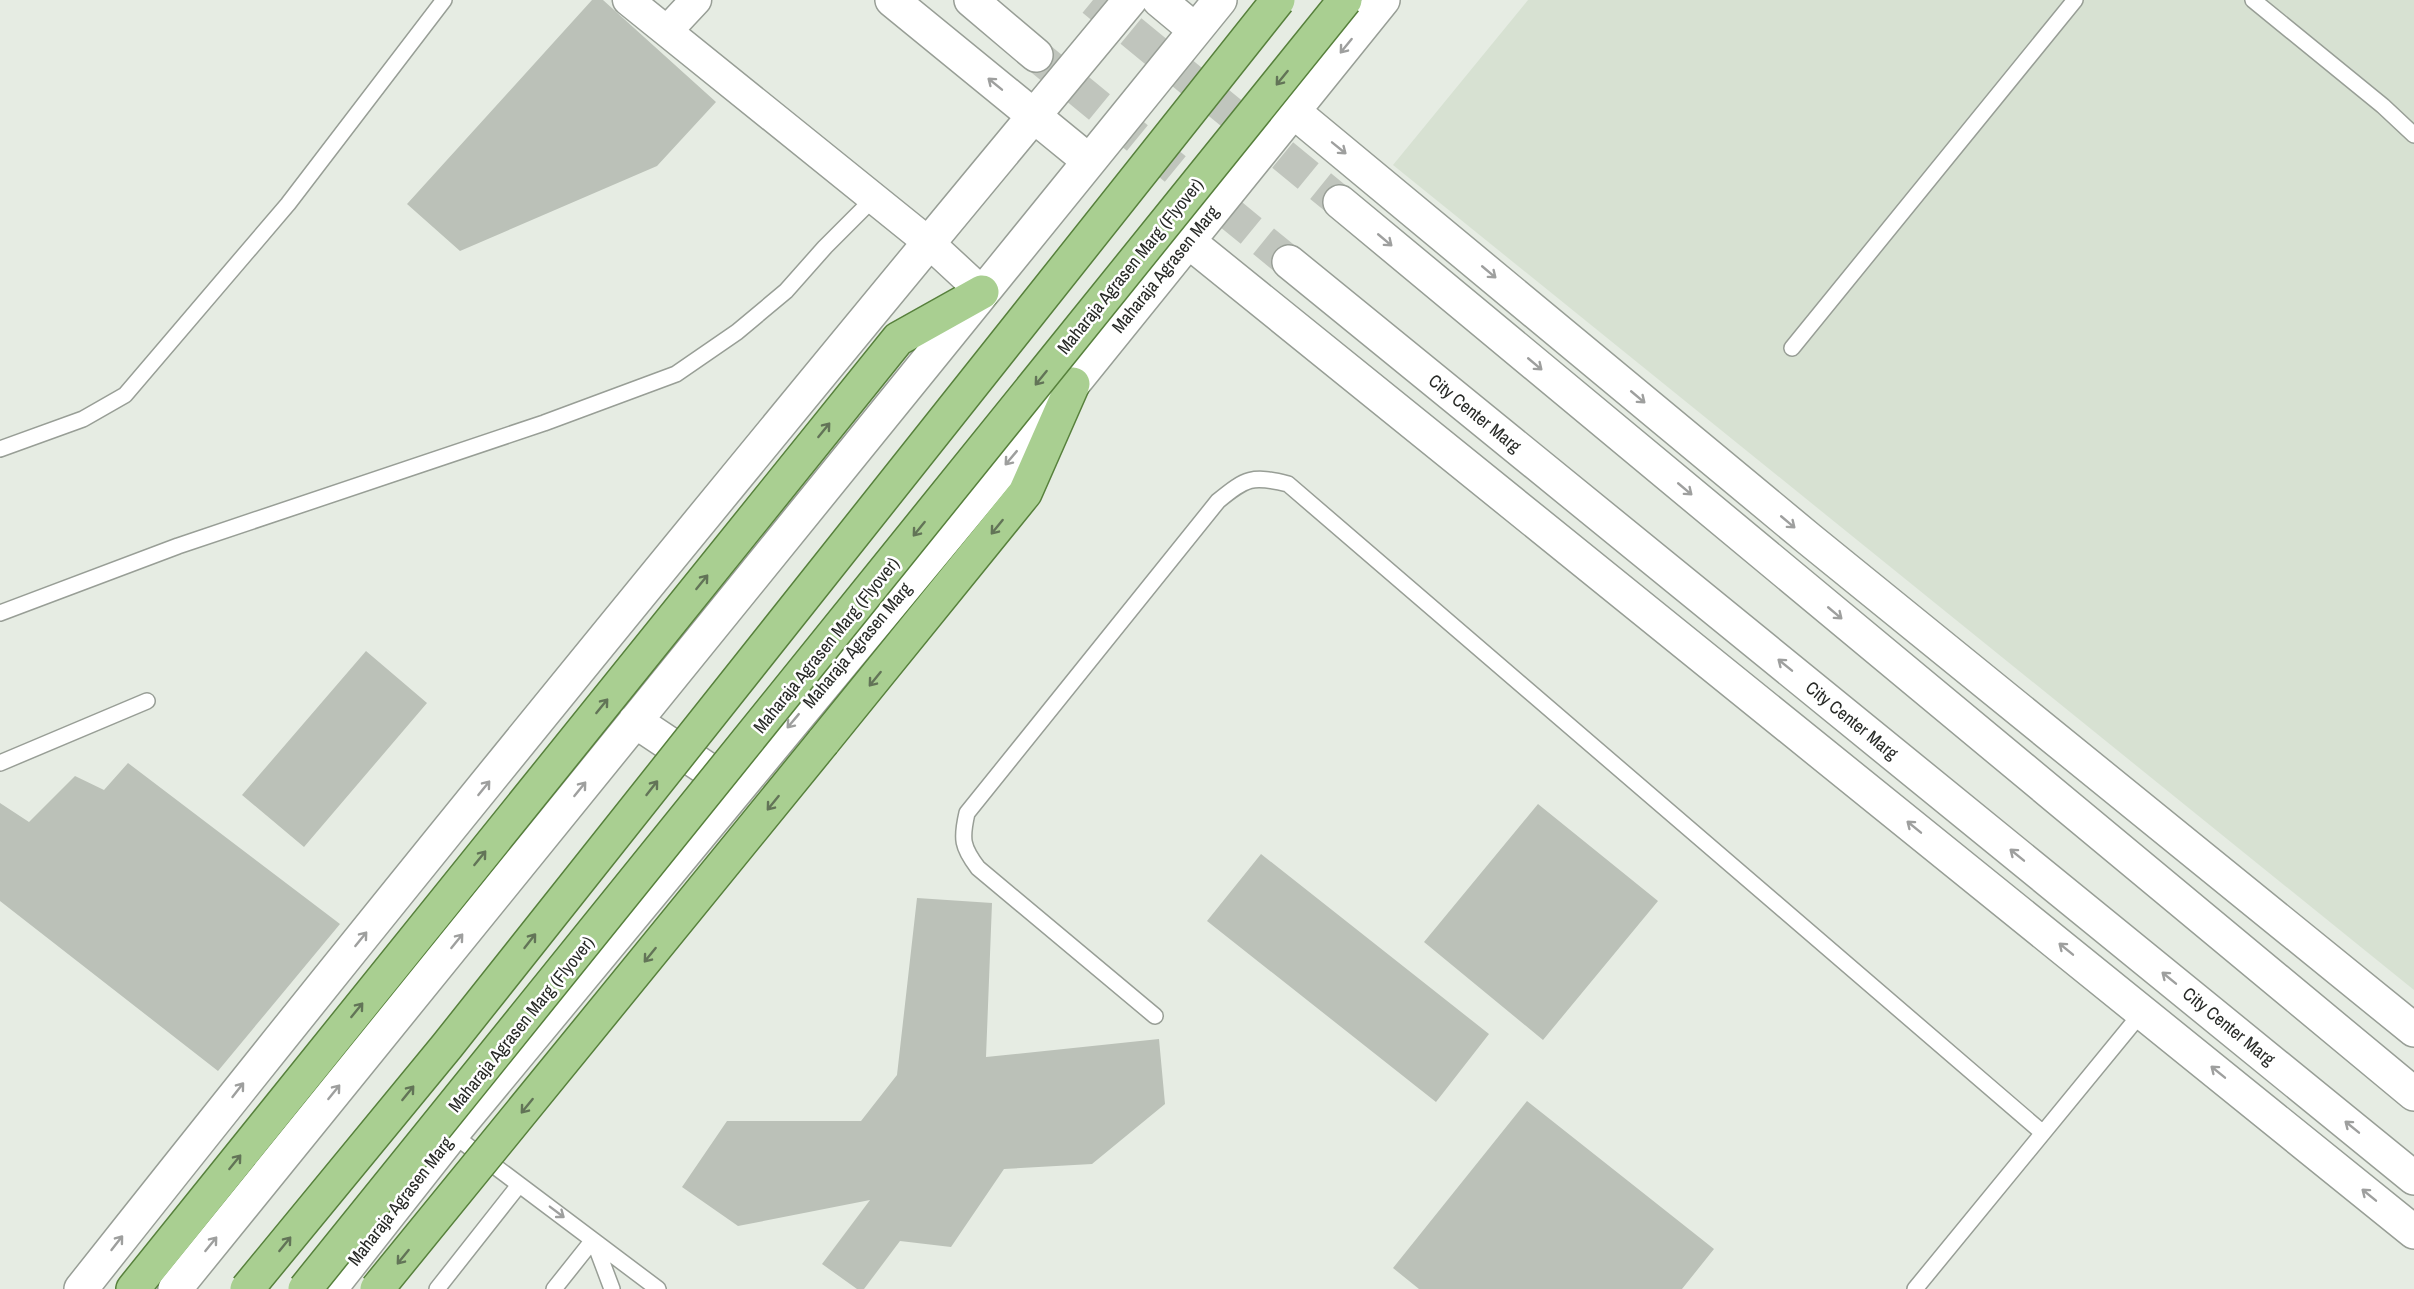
<svg xmlns="http://www.w3.org/2000/svg" width="2414" height="1289" viewBox="0 0 2414 1289" font-family="'Archivo Narrow',sans-serif">
<rect width="100%" height="100%" fill="#e6ece3"/>
<!-- built -->
<path fill="#d7e1d2" d="M 1528,0 L 2414,0 L 2414,990 L 1393,165 Z"/>
<!-- building -->
<path fill="#bbc1b8" d="M 592,0 L 603,0 L 716,102 L 657,166 L 460,251 L 407,204 Z
M 366,651 L 427,703 L 304,847 L 242,795 Z
M 128,763 L 340,924 L 218,1071 L 0,901 L 0,803 L 29,822 L 75,776 L 104,790 Z
M 1538,804 L 1658,901 L 1543,1040 L 1424,942 Z
M 1261,854 L 1489,1034 L 1436,1102 L 1207,921 Z
M 917,898 L 992,903 L 986,1057 L 1159,1039 L 1165,1104 L 1092,1164 L 1004,1169 L 951,1247 L 900,1241 L 864,1289 L 857,1289 L 822,1264 L 870,1200 L 738,1226 L 682,1187 L 727,1121 L 861,1121 L 897,1075 Z
M 1527,1101 L 1714,1249 L 1682,1289 L 1419,1289 L 1393,1268 Z"/>
<g fill="none" stroke-linecap="round" stroke-linejoin="round">
<!-- secondary-tunnel -->
<path stroke="#c0c5bd" stroke-width="33" stroke-dasharray="33 16" stroke-linecap="butt" d="M 1093,0 L 1340,202
M 1036,55 L 1289,262"/>
<!-- lane casing -->
<g stroke="#989e96" stroke-width="18">
<path id="lane" d="M 2253,0 L 2383,106 L 2414,135
M 1792,348 L 2075,0
M 0,449 L 83,419 L 125,395 L 288,204 L 444,0
M 0,613 L 178,546 L 544,423 L 676,374 L 737,332 L 786,291 L 825,247 L 873,199
M 0,763 L 147,701
M 1155,1016 L 978,868 C 962,847 961,839 967,813 L 1218,501 C 1246,478 1252,475 1288,484 L 2043,1133
M 452,1134 L 658,1289
M 594,1241 L 612,1289
M 437,1289 L 519,1185
M 554,1289 L 593,1240
M 1915,1289 L 2143,1011"/>
</g>
<!-- street casing -->
<g stroke="#989e96" stroke-width="33">
<path id="street" d="M 628,0 L 928,242 L 982,292
M 667,31 L 696,0"/>
</g>
<!-- secondary casing -->
<g stroke="#989e96" stroke-width="36">
<path id="secondary" d="M 892,0 L 1089,161
M 971,0 L 1036,55
M 1159,0 L 1195,30
M 1293,111 L 1809,539 L 2414,1030
M 1340,202 L 2414,1094
M 1188,241 L 2414,1232
M 1289,262 L 2414,1178
M 635,721 L 737,789
M 81,1289 C 424,855 776,426 1130,0
M 175,1289 L 1220,0
M 330,1289 L 452,1134 L 1073,384 L 1383,0"/>
</g>
<!-- primary casing -->
<g stroke="#57803c" stroke-width="36">
<path id="primary" d="M 823,742 L 1025,493 L 1073,384
M 133,1289 L 898,339 L 982,292"/>
</g>
<!-- lane -->
<use href="#lane" stroke="#fff" stroke-width="15"/>
<!-- street -->
<use href="#street" stroke="#fff" stroke-width="30"/>
<!-- secondary -->
<use href="#secondary" stroke="#fff" stroke-width="33"/>
<!-- primary -->
<use href="#primary" stroke="#a9cf91" stroke-width="33"/>
<!-- primary-bridge casing -->
<g stroke="#57803c" stroke-width="36" stroke-linecap="butt">
<path id="primary-bridge" d="M 247,1289 L 447,1046 L 1278,0
M 305,1289 L 1345,0
M 377,1289 L 823,742"/>
</g>
<!-- primary-bridge -->
<use href="#primary-bridge" stroke="#a9cf91" stroke-width="33"/>
</g>
<!-- one-way arrows -->
<defs><path id="oneway-shaft" d="M-6 0H5M1.5-3L5.5 0L1.5 3" fill="none" stroke-width="1.6" stroke-linecap="round" stroke-linejoin="round" transform="scale(1.5)"/></defs>
<g stroke="#9e9f9e">
<use href="#oneway-shaft" transform="translate(1346 46) rotate(129)"/>
<use href="#oneway-shaft" transform="translate(995 84) rotate(-141)"/>
<use href="#oneway-shaft" transform="translate(1339 148) rotate(39)"/>
<use href="#oneway-shaft" transform="translate(1385 240) rotate(40)"/>
<use href="#oneway-shaft" transform="translate(1489 272) rotate(40)"/>
<use href="#oneway-shaft" transform="translate(1535 364) rotate(40)"/>
<use href="#oneway-shaft" transform="translate(1638 397) rotate(40)"/>
<use href="#oneway-shaft" transform="translate(1011 458) rotate(130)"/>
<use href="#oneway-shaft" transform="translate(1685 489) rotate(40)"/>
<use href="#oneway-shaft" transform="translate(1788 522) rotate(40)"/>
<use href="#oneway-shaft" transform="translate(1835 613) rotate(40)"/>
<use href="#oneway-shaft" transform="translate(1785 665) rotate(-141)"/>
<use href="#oneway-shaft" transform="translate(793 721) rotate(130)"/>
<use href="#oneway-shaft" transform="translate(484 788) rotate(-51)"/>
<use href="#oneway-shaft" transform="translate(580 789) rotate(-51)"/>
<use href="#oneway-shaft" transform="translate(1914 827) rotate(-141)"/>
<use href="#oneway-shaft" transform="translate(2017 855) rotate(-141)"/>
<use href="#oneway-shaft" transform="translate(361 939) rotate(-51)"/>
<use href="#oneway-shaft" transform="translate(457 941) rotate(-51)"/>
<use href="#oneway-shaft" transform="translate(2066 949) rotate(-141)"/>
<use href="#oneway-shaft" transform="translate(2169 978) rotate(-141)"/>
<use href="#oneway-shaft" transform="translate(2218 1072) rotate(-141)"/>
<use href="#oneway-shaft" transform="translate(238 1090) rotate(-52)"/>
<use href="#oneway-shaft" transform="translate(334 1092) rotate(-51)"/>
<use href="#oneway-shaft" transform="translate(2352 1127) rotate(-141)"/>
<use href="#oneway-shaft" transform="translate(2369 1195) rotate(-141)"/>
<use href="#oneway-shaft" transform="translate(557 1212) rotate(37)"/>
<use href="#oneway-shaft" transform="translate(117 1243) rotate(-52)"/>
<use href="#oneway-shaft" transform="translate(211 1244) rotate(-51)"/>
</g>
<g stroke="#627457">
<use href="#oneway-shaft" transform="translate(1282 78) rotate(129)"/>
<use href="#oneway-shaft" transform="translate(1041 378) rotate(129)"/>
<use href="#oneway-shaft" transform="translate(824 430) rotate(-51)"/>
<use href="#oneway-shaft" transform="translate(997 527) rotate(129)"/>
<use href="#oneway-shaft" transform="translate(919 529) rotate(129)"/>
<use href="#oneway-shaft" transform="translate(702 582) rotate(-51)"/>
<use href="#oneway-shaft" transform="translate(875 679) rotate(129)"/>
<use href="#oneway-shaft" transform="translate(602 706) rotate(-51)"/>
<use href="#oneway-shaft" transform="translate(652 788) rotate(-52)"/>
<use href="#oneway-shaft" transform="translate(773 803) rotate(129)"/>
<use href="#oneway-shaft" transform="translate(480 858) rotate(-51)"/>
<use href="#oneway-shaft" transform="translate(530 941) rotate(-52)"/>
<use href="#oneway-shaft" transform="translate(650 955) rotate(129)"/>
<use href="#oneway-shaft" transform="translate(357 1010) rotate(-51)"/>
<use href="#oneway-shaft" transform="translate(408 1093) rotate(-51)"/>
<use href="#oneway-shaft" transform="translate(527 1106) rotate(129)"/>
<use href="#oneway-shaft" transform="translate(235 1162) rotate(-51)"/>
<use href="#oneway-shaft" transform="translate(285 1244) rotate(-51)"/>
<use href="#oneway-shaft" transform="translate(403 1257) rotate(129)"/>
</g>
<g text-anchor="middle" dominant-baseline="central" stroke-width="5" stroke-linejoin="round" paint-order="stroke">
<!-- street labels -->
<g font-size="18" fill="#282a27" stroke="#fff">
<text transform="translate(1130 266) rotate(-51)">Maharaja Agrasen Marg (Flyover)</text>
<text transform="translate(1165 269) rotate(-51)">Maharaja Agrasen Marg</text>
<text transform="translate(1475 413) rotate(39)">City Center Marg</text>
<text transform="translate(826 645) rotate(-51)">Maharaja Agrasen Marg (Flyover)</text>
<text transform="translate(857 645) rotate(-50)">Maharaja Agrasen Marg</text>
<text transform="translate(1852 720) rotate(39)">City Center Marg</text>
<text transform="translate(521 1024) rotate(-51)">Maharaja Agrasen Marg (Flyover)</text>
<text transform="translate(2229 1026) rotate(39)">City Center Marg</text>
<text transform="translate(400 1201) rotate(-52)">Maharaja Agrasen Marg</text>
</g>
</g>
</svg>
